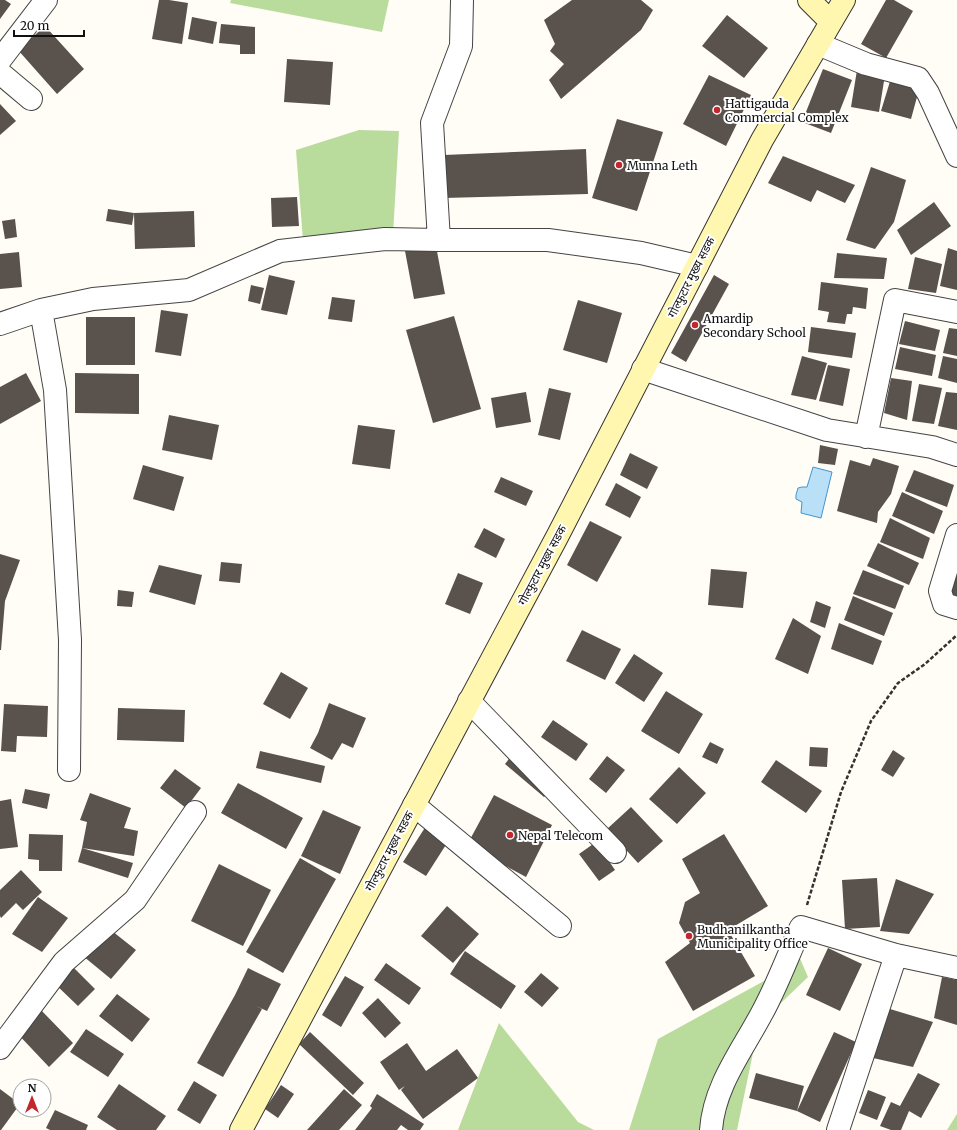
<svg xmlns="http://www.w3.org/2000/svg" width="957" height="1130" viewBox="0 0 957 1130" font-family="Merriweather,'Noto Sans Devanagari',serif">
<rect width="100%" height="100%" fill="#fffdf5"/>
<!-- forest -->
<path fill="#b9dc9c" d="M 231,0 L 389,0 L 382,32 L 230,3 Z
M 359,130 L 399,131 L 393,234 L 303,241 L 296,150 Z
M 798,954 L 808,977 L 759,1024 L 737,1130 L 629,1130 L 658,1039 L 784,970 Z
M 499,1023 L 578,1122 L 594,1130 L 458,1130 Z
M 957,1114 L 957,1130 L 947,1130 Z"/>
<!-- water -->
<path fill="#b9e0f7" stroke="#3f96cf" d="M 813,467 L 832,472 L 821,518 L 801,513 L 802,502 L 796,499 L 796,495 L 798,488 L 802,487 L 807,487 Z"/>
<!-- building -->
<path fill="#5a524d" d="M 0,0 L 5,0 L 11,4 L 0,19 Z
M 159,0 L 169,0 L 188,3 L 182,44 L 152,39 Z
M 572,0 L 641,0 L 653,10 L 641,30 L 561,99 L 549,80 L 564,64 L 550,51 L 555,44 L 544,20 Z
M 886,0 L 894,0 L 913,11 L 886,58 L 861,44 Z
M 727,15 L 768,48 L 744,78 L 702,46 Z
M 192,17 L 217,22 L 213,44 L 188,39 Z
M 221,24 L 255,27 L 255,54 L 240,54 L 240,45 L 219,43 Z
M 45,26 L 84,69 L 57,94 L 18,50 Z
M 287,59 L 333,62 L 330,105 L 284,102 Z
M 823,69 L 852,80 L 831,133 L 802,122 Z
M 857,70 L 885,75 L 879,112 L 851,107 Z
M 709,75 L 751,95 L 726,146 L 683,124 Z
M 891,78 L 920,86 L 911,119 L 881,111 Z
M 0,104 L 16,121 L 0,135 Z
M 617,119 L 663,132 L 637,211 L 592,198 Z
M 586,149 L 588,194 L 444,198 L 444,155 Z
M 783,156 L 855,185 L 845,203 L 817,190 L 811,202 L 768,183 Z
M 871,167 L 906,180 L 894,222 L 875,249 L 846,240 Z
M 297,197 L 299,226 L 272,227 L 271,198 Z
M 934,202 L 951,226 L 911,255 L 897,230 Z
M 108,209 L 134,213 L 194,211 L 195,247 L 135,249 L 134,213 L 132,225 L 106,221 Z
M 15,219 L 17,237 L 5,239 L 2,221 Z
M 436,246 L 445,294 L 414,299 L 405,251 Z
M 948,248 L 957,251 L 957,290 L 940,286 Z
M 19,252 L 22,287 L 0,289 L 0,254 Z
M 837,253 L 887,258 L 884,279 L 834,278 Z
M 915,257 L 942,264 L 936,293 L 908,289 Z
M 269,275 L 295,281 L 287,315 L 261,310 Z
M 714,275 L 729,284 L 686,362 L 671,353 Z
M 821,282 L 868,288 L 866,309 L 853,307 L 852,314 L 847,314 L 845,324 L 827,322 L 829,312 L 818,310 Z
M 251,285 L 264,288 L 260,304 L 248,301 Z
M 332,297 L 355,300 L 352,322 L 328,319 Z
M 578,300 L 622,313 L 607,363 L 563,350 Z
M 161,310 L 188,314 L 181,356 L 155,352 Z
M 454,316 L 481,409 L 433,423 L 406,330 Z
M 86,317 L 135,317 L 135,365 L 86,365 Z
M 905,321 L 940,330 L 935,351 L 899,344 Z
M 811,327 L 856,333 L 852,358 L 808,352 Z
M 949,328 L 957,329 L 957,356 L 943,353 Z
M 900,347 L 936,355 L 932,376 L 895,369 Z
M 802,356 L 827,363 L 816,400 L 791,395 Z
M 943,356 L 957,359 L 957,383 L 938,378 Z
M 828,365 L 850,369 L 843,406 L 819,401 Z
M 26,373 L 41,401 L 0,424 L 0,387 Z
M 75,373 L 139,374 L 139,414 L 75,413 Z
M 891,378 L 912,381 L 907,420 L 884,413 Z
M 919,384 L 942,388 L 934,424 L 912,421 Z
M 549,388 L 571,393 L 560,440 L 538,435 Z
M 526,392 L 531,422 L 496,428 L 491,398 Z
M 946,392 L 957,393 L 957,430 L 938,426 Z
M 169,415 L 219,425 L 212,460 L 162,450 Z
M 358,425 L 395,430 L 390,469 L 352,464 Z
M 820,445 L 838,449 L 835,465 L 818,463 Z
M 630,453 L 658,467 L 647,489 L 620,475 Z
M 873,458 L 899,466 L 891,494 L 878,512 L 877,523 L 837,511 L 850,460 L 870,466 Z
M 143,465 L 184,477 L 174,511 L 133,499 Z
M 914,470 L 954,485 L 947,507 L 905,491 Z
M 501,477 L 533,491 L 526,506 L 494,492 Z
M 616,483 L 641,497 L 630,518 L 605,505 Z
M 902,492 L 943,511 L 934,534 L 892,516 Z
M 890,518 L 930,538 L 923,559 L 880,542 Z
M 590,521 L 622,537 L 597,582 L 567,565 Z
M 484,528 L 505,539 L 496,558 L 474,547 Z
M 878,543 L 919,563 L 909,585 L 867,566 Z
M 0,554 L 20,560 L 5,601 L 1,650 L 0,650 Z
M 221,562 L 242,564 L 240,583 L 219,581 Z
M 159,565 L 202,575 L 195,605 L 149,592 Z
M 711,569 L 747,572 L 743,608 L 708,605 Z
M 863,570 L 904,586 L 895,609 L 853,594 Z
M 957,571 L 957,600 L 945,597 Z
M 458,573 L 483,583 L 470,614 L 445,604 Z
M 118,590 L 134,592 L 132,607 L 117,606 Z
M 853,596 L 893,613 L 884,636 L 844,620 Z
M 816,601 L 831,607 L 825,628 L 810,622 Z
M 793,618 L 821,636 L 808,674 L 775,659 Z
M 839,623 L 882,641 L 873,665 L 831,649 Z
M 582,630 L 621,649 L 605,680 L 566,661 Z
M 634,654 L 663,673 L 644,702 L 615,683 Z
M 281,672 L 308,688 L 290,719 L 263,704 Z
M 666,691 L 703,714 L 679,754 L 641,731 Z
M 329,703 L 366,718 L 353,748 L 342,743 L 332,760 L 310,748 L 318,733 Z
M 4,704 L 48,706 L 47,737 L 17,736 L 16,752 L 1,751 Z
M 118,708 L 185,710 L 184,742 L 117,740 Z
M 553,720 L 588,744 L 576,761 L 541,737 Z
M 710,742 L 724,749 L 717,764 L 702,757 Z
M 810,747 L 828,748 L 827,767 L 809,766 Z
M 893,750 L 905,758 L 893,777 L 881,770 Z
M 260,751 L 325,766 L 321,783 L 256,768 Z
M 512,755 L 552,789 L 544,797 L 505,764 Z
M 607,756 L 625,770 L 606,793 L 589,779 Z
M 776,760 L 822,791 L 806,813 L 761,782 Z
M 679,767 L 706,793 L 677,824 L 649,799 Z
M 175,769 L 201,788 L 186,808 L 160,788 Z
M 238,783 L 303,818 L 286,849 L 221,813 Z
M 25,789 L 50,794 L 47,809 L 22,803 Z
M 90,793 L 131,808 L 124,828 L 138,831 L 134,856 L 82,848 L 87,822 L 80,820 Z
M 494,795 L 552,825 L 526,877 L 467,845 Z
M 11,799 L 18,847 L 0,849 L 0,801 Z
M 631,807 L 663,841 L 638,863 L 607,829 Z
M 323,810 L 361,827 L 340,874 L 301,856 Z
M 426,826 L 449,840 L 426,876 L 403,862 Z
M 29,834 L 63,835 L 62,871 L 39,871 L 39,860 L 28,859 Z
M 724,834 L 768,906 L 728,930 L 755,976 L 693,1011 L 665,962 L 690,943 L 679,923 L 685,902 L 700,893 L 682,859 Z
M 596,842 L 615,870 L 599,881 L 579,854 Z
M 82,848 L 133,863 L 128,878 L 78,862 Z
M 300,858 L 336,879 L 283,973 L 246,952 Z
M 219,864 L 271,890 L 243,946 L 191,921 Z
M 21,870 L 42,892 L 23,910 L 16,903 L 1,918 L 0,916 L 0,890 Z
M 877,878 L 880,927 L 845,929 L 842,880 Z
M 896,879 L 934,894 L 909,934 L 880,931 Z
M 38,897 L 68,918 L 42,952 L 12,934 Z
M 447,906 L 479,934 L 453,963 L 421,936 Z
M 107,927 L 136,950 L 111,979 L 83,956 Z
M 828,948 L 862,964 L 840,1011 L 806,995 Z
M 465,951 L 516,986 L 501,1009 L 450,974 Z
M 386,963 L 421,988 L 409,1005 L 374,980 Z
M 71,965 L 95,989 L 78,1006 L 53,982 Z
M 248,968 L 281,984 L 267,1011 L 256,1006 L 262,1009 L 223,1077 L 197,1063 L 235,995 Z
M 541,973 L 559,988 L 542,1007 L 524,992 Z
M 345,976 L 364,987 L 341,1027 L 322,1015 Z
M 942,977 L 957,980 L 957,1025 L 934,1018 Z
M 117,994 L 150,1019 L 132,1042 L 99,1016 Z
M 378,998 L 401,1023 L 385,1038 L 362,1013 Z
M 39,1008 L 73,1043 L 49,1067 L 15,1031 Z
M 890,1009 L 933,1022 L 913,1067 L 873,1058 Z
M 86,1029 L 124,1054 L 108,1077 L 70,1052 Z
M 310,1032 L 364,1083 L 353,1095 L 299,1044 Z
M 834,1032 L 856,1042 L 820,1122 L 797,1111 Z
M 407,1043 L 426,1071 L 457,1049 L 478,1078 L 423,1119 L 401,1090 L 405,1086 L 399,1090 L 380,1062 Z
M 756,1073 L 804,1086 L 797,1111 L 749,1098 Z
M 918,1073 L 940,1084 L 921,1118 L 909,1111 L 901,1130 L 891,1130 L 880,1126 L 891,1102 L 900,1106 Z
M 194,1081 L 217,1095 L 200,1124 L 177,1110 Z
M 119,1084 L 166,1116 L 156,1130 L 117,1130 L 97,1117 Z
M 281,1085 L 294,1094 L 278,1118 L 265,1109 Z
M 0,1089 L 20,1104 L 1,1130 L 0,1130 Z
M 344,1089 L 362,1105 L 339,1130 L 307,1130 Z
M 868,1090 L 886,1097 L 877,1120 L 859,1113 Z
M 377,1094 L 424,1124 L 420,1130 L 408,1130 L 401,1125 L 397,1130 L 355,1130 L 372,1108 L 370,1106 Z
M 55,1110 L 88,1125 L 86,1130 L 50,1130 L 46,1128 Z"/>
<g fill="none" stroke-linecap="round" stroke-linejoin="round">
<!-- street casing -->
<g stroke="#444" stroke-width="24">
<path id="street" d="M 818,44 L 866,64 L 918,78 L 928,93 L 957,156
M 0,60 L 46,0
M 0,73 L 31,99
M 439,240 L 432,123 L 461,46 L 462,0
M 41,310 L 55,390 L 70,640 L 69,770
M 0,324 L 41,310 L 93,299 L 189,290 L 280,251 L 385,239 L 439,240 L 548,240 L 641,253 L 697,266
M 643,369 L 827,430 L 932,447 L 957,455
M 866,437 L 895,300 L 957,312
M 957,535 L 940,591 L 944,604 L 957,608
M 469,701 L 615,852
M 414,805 L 560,926
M 0,1048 L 64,962 L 135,900 L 195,812
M 711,1130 C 714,1086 742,1051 762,1013 C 777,986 788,955 801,927 L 896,955 L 957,968
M 838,1130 L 896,955"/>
</g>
<!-- secondary casing -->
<g stroke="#333" stroke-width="24">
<path id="secondary" d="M 809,0 L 831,22
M 241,1130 L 557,537 L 762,140 L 844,0"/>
</g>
<!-- path -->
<path stroke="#333" stroke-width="2.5" stroke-dasharray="4 2" stroke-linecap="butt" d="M 807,905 L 841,792 L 871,721 L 898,683 L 925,664 L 957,635"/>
<!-- street -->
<use href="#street" stroke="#fff" stroke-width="22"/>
<!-- secondary -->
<use href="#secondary" stroke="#fff6b0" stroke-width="22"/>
</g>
<!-- markers -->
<g fill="#c4262e" stroke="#fff" stroke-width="1.5">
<circle cx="717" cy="110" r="4"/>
<circle cx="619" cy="165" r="4"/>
<circle cx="695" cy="325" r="4"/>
<circle cx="510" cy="835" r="4"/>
<circle cx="689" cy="936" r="4"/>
</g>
<g text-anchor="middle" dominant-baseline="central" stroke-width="4" stroke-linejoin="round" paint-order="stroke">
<!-- poi labels -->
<g font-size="12" fill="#111" stroke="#fff" text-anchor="start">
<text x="725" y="103">Hattigauda<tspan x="725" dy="14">Commercial Complex</tspan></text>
<text x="627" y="165">Munna Leth</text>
<text x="703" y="318">Amardip<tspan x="703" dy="14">Secondary School</tspan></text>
<text x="518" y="835">Nepal Telecom</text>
<text x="697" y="929">Budhanilkantha<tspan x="697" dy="14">Municipality Office</tspan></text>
</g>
<!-- street labels -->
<g font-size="12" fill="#111" stroke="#fff">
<text transform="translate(691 277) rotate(-63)">गोल्फुटार मुख्य सडक</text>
<text transform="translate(542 565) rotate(-62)">गोल्फुटार मुख्य सडक</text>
<text transform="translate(389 851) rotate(-62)">गोल्फुटार मुख्य सडक</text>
</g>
</g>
<!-- north arrow -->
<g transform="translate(32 1098)"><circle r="19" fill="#ffffff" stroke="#a0a0a0"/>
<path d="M0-3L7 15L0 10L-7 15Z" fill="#c4262e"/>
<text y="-6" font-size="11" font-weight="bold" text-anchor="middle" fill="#111111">N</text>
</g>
<!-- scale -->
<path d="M14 30v6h70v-6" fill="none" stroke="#111111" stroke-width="2"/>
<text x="20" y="30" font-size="12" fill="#111111" stroke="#ffffff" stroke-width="3" paint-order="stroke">20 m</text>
</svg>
